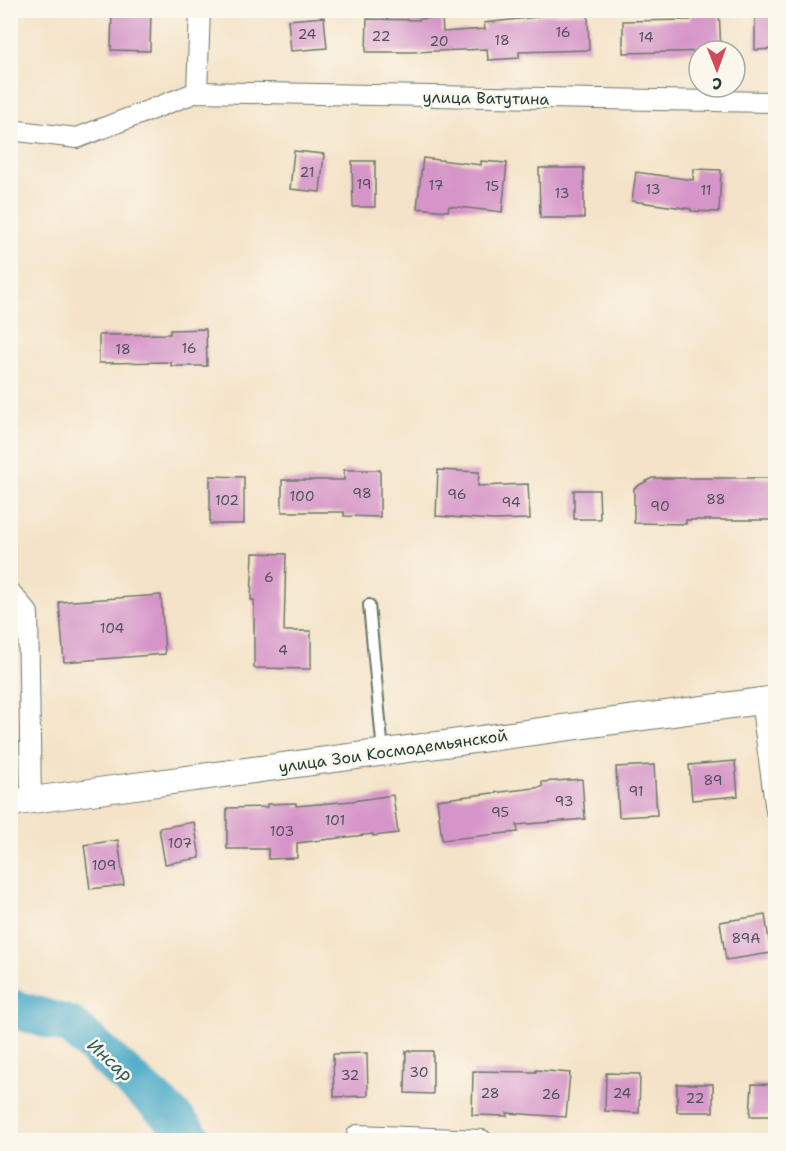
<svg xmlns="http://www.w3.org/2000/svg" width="786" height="1151" viewBox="0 0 786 1151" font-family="'Shantell Sans',sans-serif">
<rect width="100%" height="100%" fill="#fbf7ec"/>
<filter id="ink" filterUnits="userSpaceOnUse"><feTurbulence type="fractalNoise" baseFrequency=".0167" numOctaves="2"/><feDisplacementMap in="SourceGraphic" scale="12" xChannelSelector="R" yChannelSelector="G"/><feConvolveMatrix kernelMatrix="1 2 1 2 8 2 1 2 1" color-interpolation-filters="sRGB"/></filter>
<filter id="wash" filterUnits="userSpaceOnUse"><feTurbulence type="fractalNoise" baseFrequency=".008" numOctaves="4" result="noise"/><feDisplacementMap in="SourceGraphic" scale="24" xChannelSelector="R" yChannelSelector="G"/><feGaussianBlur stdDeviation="1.35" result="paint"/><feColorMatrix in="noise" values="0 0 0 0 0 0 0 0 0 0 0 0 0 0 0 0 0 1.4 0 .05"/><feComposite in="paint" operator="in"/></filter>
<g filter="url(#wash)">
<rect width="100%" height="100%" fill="#f4e3c8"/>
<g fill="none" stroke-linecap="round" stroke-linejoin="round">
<!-- river -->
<path stroke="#47a8c7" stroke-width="39" d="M 10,1008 L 71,1026 L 176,1120 L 193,1140"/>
</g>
<g id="blocks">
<!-- building -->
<path fill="#d695c8" d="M 112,10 L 151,10 L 150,51 L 111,50 Z
M 690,10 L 719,10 L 721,51 L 623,53 L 623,21 L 690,20 Z
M 588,13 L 589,50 L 519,52 L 519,58 L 488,60 L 487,49 L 411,52 L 366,52 L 367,19 L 419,20 L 419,19 L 442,17 L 443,32 L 485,29 L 484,23 L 537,17 L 537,15 Z
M 776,14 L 776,49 L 755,50 L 755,15 Z
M 324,17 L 327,48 L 291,51 L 288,20 Z
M 294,151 L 324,154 L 320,192 L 290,189 Z
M 423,158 L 481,165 L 481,161 L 507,163 L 502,212 L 449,206 L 448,211 L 417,208 Z
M 352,161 L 375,161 L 375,207 L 353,207 Z
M 539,168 L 584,168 L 584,218 L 540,218 Z
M 694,169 L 721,170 L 719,212 L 691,211 L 691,209 L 632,201 L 636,172 L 693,180 Z
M 206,329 L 207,366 L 171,366 L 171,362 L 99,363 L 99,335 L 170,334 L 170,330 Z
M 344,470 L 380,470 L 380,517 L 344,516 L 344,512 L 282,512 L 282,480 L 344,480 Z
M 438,470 L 479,472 L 478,486 L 528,484 L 530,519 L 493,520 L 436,516 Z
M 210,476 L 244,477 L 244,524 L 210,524 Z
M 652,478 L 776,478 L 776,520 L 686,520 L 686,524 L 634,523 L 634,488 Z
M 574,490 L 599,490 L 600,519 L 574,519 Z
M 253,553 L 286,554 L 284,631 L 311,631 L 311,669 L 254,668 L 254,600 L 251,600 Z
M 161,595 L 165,654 L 64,662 L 59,602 Z
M 735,761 L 738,796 L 692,800 L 689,765 Z
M 654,765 L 657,815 L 619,817 L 616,767 Z
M 582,779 L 585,819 L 517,825 L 518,832 L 442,840 L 437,800 L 542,787 L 542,782 Z
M 393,795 L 398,833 L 373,836 L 373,834 L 297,843 L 297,858 L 268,859 L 268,849 L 227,849 L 227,808 L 267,807 L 267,804 L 296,803 L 296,806 L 352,801 Z
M 194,822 L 200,858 L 165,864 L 159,828 Z
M 118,840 L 124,885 L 90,889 L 84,845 Z
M 765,915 L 771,953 L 726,960 L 720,922 Z
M 406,1051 L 433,1051 L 433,1094 L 405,1093 Z
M 367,1053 L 368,1096 L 334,1097 L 333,1054 Z
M 536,1070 L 570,1073 L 566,1117 L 507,1113 L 507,1116 L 472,1115 L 473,1071 L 536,1072 Z
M 606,1073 L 640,1074 L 639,1113 L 605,1111 Z
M 677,1084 L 713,1084 L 713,1112 L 677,1112 Z
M 752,1084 L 776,1085 L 776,1116 L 750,1116 Z"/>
</g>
</g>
<g filter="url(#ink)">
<use href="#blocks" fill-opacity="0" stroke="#6a7768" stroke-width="1.5"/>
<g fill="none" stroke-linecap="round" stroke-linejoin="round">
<!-- service casing -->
<g stroke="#6a7768" stroke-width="14">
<path id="service" d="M 369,605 L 383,752"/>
</g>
<!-- minor casing -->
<g stroke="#6a7768" stroke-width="22">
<path id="minor" d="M 197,92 L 200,10
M 10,130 L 77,138 L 197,92 L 776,102
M 10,592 L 28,613 L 31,800
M 761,701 L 776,811
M 357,1135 L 482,1140"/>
</g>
<!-- tertiary casing -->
<g stroke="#6a7768" stroke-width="28">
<path id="tertiary" d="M 10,803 L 776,699"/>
</g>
<!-- service -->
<use href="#service" stroke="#fff" stroke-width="10"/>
<!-- minor -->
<use href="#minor" stroke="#fff" stroke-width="20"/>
<!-- tertiary -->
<use href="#tertiary" stroke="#fff" stroke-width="26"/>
</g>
</g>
<g text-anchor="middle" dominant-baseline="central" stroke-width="5" stroke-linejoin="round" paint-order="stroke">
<!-- number labels -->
<g font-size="14" fill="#4d5359">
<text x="563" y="32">16</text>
<text x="307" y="34">24</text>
<text x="381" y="36">22</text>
<text x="646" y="37">14</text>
<text x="502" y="40">18</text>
<text x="439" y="41">20</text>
<text x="307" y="172">21</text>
<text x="364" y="184">19</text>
<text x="436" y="185">17</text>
<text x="492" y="186">15</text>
<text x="653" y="189">13</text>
<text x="706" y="190">11</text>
<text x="562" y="193">13</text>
<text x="189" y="348">16</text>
<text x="123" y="349">18</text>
<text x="362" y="493">98</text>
<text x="457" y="494">96</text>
<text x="302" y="496">100</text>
<text x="716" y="499">88</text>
<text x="227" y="500">102</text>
<text x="511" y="502">94</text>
<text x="660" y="506">90</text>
<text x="269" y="577">6</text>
<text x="112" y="628">104</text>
<text x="283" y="650">4</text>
<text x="713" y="780">89</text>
<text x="636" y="791">91</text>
<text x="564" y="801">93</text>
<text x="500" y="812">95</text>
<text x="335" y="820">101</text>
<text x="282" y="831">103</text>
<text x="180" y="843">107</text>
<text x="104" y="865">109</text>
<text x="746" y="938">89А</text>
<text x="419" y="1072">30</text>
<text x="350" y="1075">32</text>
<text x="490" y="1093">28</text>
<text x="622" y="1093">24</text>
<text x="551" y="1094">26</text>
<text x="695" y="1098">22</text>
</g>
<!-- street labels -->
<g font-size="16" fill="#1f3d34" stroke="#fbf7ec">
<text transform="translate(486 98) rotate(1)">улица Ватутина</text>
<text transform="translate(393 751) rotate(-8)">улица Зои Космодемьянской</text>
</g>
<!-- water labels -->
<g font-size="18" font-style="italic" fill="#2b5d60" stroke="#fbf7ec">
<text transform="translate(110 1060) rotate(42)">Инсар</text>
</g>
</g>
<!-- margin -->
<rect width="786" height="1151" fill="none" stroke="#fbf7ec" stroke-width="36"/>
<!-- north arrow -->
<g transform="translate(717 69) rotate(179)"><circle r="28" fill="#fbf7ec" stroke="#a3ada2" stroke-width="1.5"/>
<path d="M0-4.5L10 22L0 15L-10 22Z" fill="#d1495b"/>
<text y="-9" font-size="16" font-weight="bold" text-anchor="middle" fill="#1f3d34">С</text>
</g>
</svg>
